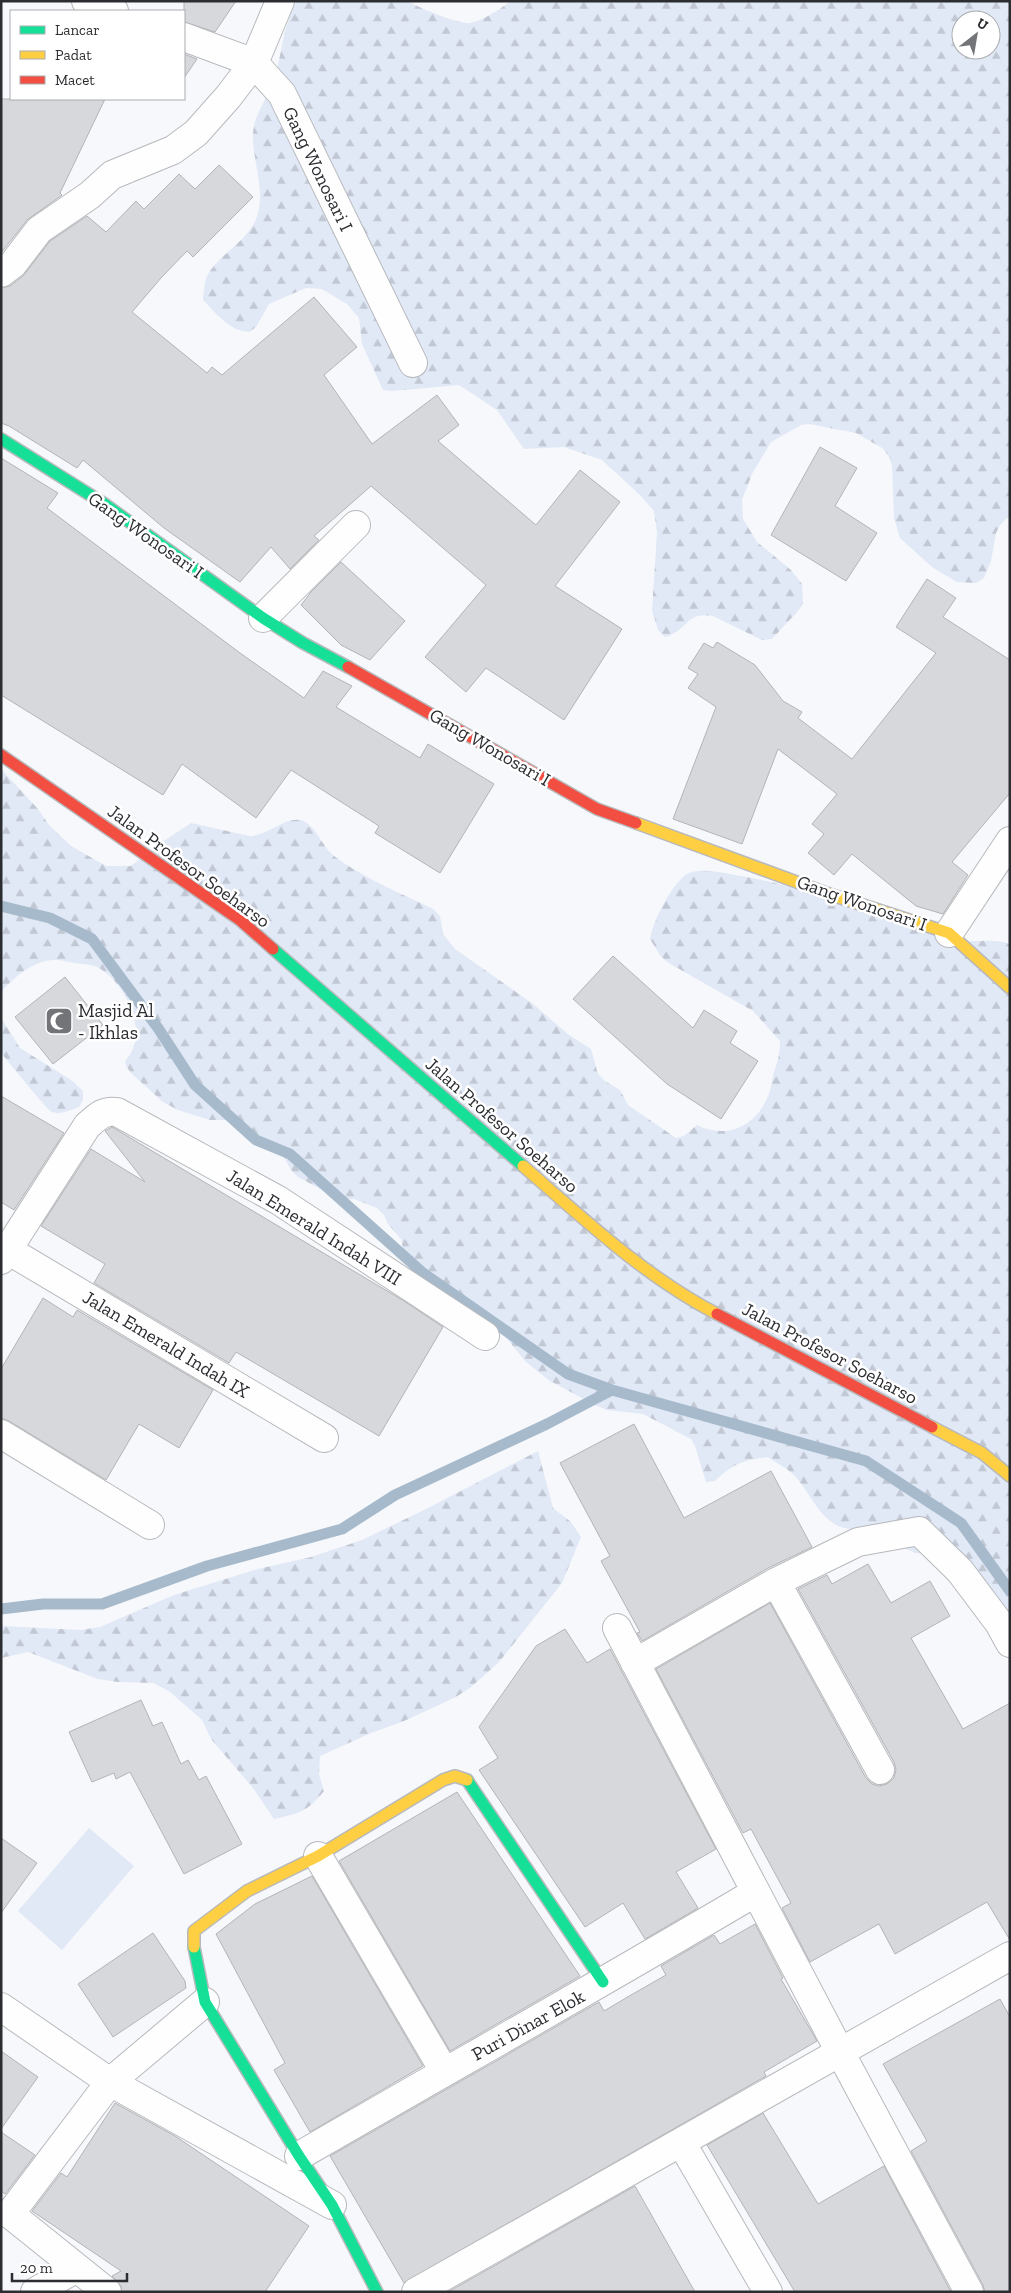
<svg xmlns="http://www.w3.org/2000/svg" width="1011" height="2293" viewBox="0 0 1011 2293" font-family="'Zilla Slab',serif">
<defs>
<pattern id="forest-firs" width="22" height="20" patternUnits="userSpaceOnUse" patternTransform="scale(1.25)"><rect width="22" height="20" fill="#e1e8f6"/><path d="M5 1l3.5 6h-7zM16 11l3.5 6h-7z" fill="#c1c7d3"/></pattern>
</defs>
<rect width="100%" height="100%" fill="#f6f8fb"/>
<!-- green -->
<path fill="#e1e8f6" d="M 89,1828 L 134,1866 L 62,1950 L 18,1911 Z"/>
<!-- forest -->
<path fill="url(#forest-firs)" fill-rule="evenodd" d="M 297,1 L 408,1 C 416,7 461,25 470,23 C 485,20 498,10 511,1 L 1010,1 L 1010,515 L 1000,525 L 996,533 L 991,561 L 984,578 L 976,583 L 957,582 L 932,567 L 900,538 L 894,518 L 892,466 L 889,456 L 882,448 L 856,433 L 809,424 L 801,425 L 771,442 L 752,474 L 742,500 L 743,519 L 757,542 L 791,570 L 802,584 L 803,603 L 798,611 L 772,639 L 762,640 L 713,616 C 685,611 688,631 665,637 L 658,630 L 652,610 L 657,533 L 654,511 L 640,495 L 602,460 L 564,447 L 524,449 L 497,410 L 459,385 L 392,391 L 383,390 L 362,344 L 359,318 L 347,304 L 322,289 L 306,288 L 269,304 L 256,327 L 249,332 C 229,331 216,313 203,300 C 204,290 204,279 210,271 C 224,251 252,238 258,213 C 265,188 252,159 253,134 C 254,115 266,101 272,84 C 283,57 281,29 297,1 ZM 961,20 L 991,20 L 991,50 L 961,50 Z
M 1,769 L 38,809 L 49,825 L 71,846 L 106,866 L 131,866 L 155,847 L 191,823 L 249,836 C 267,836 285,817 300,820 C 315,823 322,847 334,856 C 363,878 400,893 433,909 L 440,916 L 443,934 L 455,949 L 533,1004 L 569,1035 L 591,1049 L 598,1074 L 605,1081 L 620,1090 L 628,1105 L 676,1138 L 684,1136 L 697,1125 C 729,1141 759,1124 770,1091 C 772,1085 772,1078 774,1072 C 778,1061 780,1053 780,1041 L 753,1011 L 667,962 L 660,955 L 650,939 C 653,921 671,885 687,874 C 700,866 732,875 747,877 C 817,890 884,922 953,940 C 972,944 992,937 1010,944 L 1010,1652 L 984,1612 L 925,1554 L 916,1553 L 856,1529 C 823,1531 813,1495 794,1475 C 787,1468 776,1463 768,1457 C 742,1461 734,1463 715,1481 L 706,1482 L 695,1446 L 691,1439 L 643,1414 L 607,1410 L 597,1406 L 550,1381 L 526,1362 L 499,1329 L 483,1324 L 418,1278 L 405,1258 L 401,1239 L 388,1224 L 384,1215 L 377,1208 L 354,1199 L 339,1199 L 298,1177 L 291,1170 L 280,1150 L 241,1123 L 231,1120 L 210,1120 L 178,1110 L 163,1102 L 131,1073 L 126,1066 L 125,1061 C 151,1035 126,982 97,967 C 90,964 81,964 74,963 C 68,962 62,960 56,960 C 35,959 14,977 1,992 Z
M 1,1018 L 20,1048 L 71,1080 L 83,1091 L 83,1100 L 79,1107 C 71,1110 61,1115 52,1112 C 48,1111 8,1061 1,1053 Z
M 538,1451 L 553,1508 L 571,1522 L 581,1537 L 562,1583 L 499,1662 L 471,1687 L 456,1697 L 404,1721 L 371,1733 L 320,1756 L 319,1774 L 324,1791 C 307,1812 300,1813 274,1819 L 253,1788 L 211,1739 L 202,1720 L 169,1691 L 153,1683 L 118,1682 L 98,1679 L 28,1652 L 1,1658 L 1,1626 L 81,1630 L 100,1627 L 174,1595 L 258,1569 L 311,1557 L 362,1540 L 426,1509 Z"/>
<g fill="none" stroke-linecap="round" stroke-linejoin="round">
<!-- stream -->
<path stroke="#a7bacc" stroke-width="11" d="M 1,906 L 50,918 L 92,939 L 158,1028 L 195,1085 L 256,1140 L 290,1154 L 423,1273 L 568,1374 L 612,1390 L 866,1461 L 961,1523 L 1010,1591
M 1,1609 L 43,1604 L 102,1604 L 207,1566 L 342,1529 L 395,1495 L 547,1424 L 612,1390"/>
</g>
<!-- building -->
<path fill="#d7d8db" stroke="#b3b4b7" d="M 184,1 L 236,1 L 215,32 L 184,22 Z
M 184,54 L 197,59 L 184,78 Z
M 1,99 L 105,99 L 60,193 L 62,195 L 27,220 L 1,253 Z
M 219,165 L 253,197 L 193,257 L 187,251 L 161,278 L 132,312 L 207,373 L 212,367 L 222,375 L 314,297 L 357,347 L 324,375 L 372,444 L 437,395 L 459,425 L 438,441 L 536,525 L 580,470 L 620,502 L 555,586 L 622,629 L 564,720 L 486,668 L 466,692 L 425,657 L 486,585 L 371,486 L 314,536 L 319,540 L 290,569 L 271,547 L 240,582 L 164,528 L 83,460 L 77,468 L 9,426 L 1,423 L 1,288 L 10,286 L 23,276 L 50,241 L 87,216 L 106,232 L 136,201 L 144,209 L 179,174 L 195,189 Z
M 820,447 L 857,468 L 835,506 L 877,533 L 846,581 L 771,535 Z
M 1,458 L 58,493 L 47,508 L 240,653 L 304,698 L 323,671 L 352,686 L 336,707 L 420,758 L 428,744 L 494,784 L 440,873 L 375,833 L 379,826 L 291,770 L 256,818 L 182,764 L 163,795 L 1,695 Z
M 341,562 L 405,621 L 370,660 L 341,645 L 301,605 L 311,592 Z
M 927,579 L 956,598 L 943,617 L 1010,660 L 1010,793 L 952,862 L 968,875 L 943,914 L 916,906 L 852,854 L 834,875 L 808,853 L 824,834 L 812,824 L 837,794 L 778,749 L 742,844 L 673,819 L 716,707 L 688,688 L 698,674 L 688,668 L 704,643 L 713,648 L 717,642 L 755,665 L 783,701 L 802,712 L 798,718 L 852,759 L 936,653 L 896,627 Z
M 613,956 L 693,1028 L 704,1010 L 737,1031 L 730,1043 L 758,1061 L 721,1119 L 667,1084 L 573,999 Z
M 65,977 L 103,1025 L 53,1064 L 15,1017 Z
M 1,1096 L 64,1133 L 14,1210 L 1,1202 Z
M 112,1127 L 404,1301 L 443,1327 L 379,1436 L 236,1352 L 229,1363 L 94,1283 L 105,1264 L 41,1226 L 91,1149 L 145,1182 L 105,1131 Z
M 43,1298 L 73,1317 L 77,1310 L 213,1390 L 179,1448 L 139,1424 L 106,1480 L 9,1421 L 1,1418 L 1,1369 Z
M 634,1424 L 684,1518 L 771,1471 L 812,1547 L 768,1568 L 642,1641 L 637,1633 L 640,1632 L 601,1561 L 610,1556 L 560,1463 Z
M 868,1564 L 891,1603 L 930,1581 L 950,1616 L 911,1638 L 963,1729 L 1010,1703 L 1010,1940 L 987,1902 L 895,1954 L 879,1924 L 810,1962 L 782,1908 L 791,1903 L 751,1829 L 743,1833 L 656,1669 L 770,1603 L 866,1778 L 872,1784 L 879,1786 L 887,1784 L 894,1778 L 896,1770 L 894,1762 L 798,1589 L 827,1575 L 832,1584 Z
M 565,1629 L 587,1663 L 610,1649 L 716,1849 L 676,1872 L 698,1908 L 645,1939 L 623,1903 L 585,1927 L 479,1770 L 498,1758 L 479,1727 L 536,1646 Z
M 141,1700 L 153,1726 L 162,1722 L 181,1764 L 188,1760 L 199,1780 L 206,1776 L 242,1844 L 184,1874 L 130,1772 L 116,1779 L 114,1773 L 92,1782 L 69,1732 Z
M 457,1792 L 580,1976 L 450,2051 L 339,1861 Z
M 1,1838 L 37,1863 L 1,1913 Z
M 312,1876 L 423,2066 L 310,2132 L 274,2070 L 285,2063 L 216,1934 L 255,1904 Z
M 755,1924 L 783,1978 L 781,1979 L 817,2041 L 764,2072 L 766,2076 L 404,2283 L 330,2156 L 599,2002 L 604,2011 L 631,1995 L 666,1975 L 661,1966 L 714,1935 L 720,1944 Z
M 153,1933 L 185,1981 L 186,1988 L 113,2037 L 78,1984 Z
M 1000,1999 L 1010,2017 L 1010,2292 L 985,2292 L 983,2285 L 911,2151 L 927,2141 L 883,2064 Z
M 1,2051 L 38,2077 L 1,2129 Z
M 115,2103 L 175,2136 L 309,2226 L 265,2292 L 122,2292 L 121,2286 L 112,2276 L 121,2271 L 32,2211 L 61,2173 L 67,2177 Z
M 763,2113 L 818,2204 L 884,2166 L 951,2292 L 795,2292 L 707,2145 Z
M 1,2132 L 35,2155 L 5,2194 L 1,2191 Z
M 635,2186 L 695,2292 L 448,2292 Z"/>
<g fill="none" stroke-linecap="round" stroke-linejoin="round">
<!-- street casing -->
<g stroke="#b7b9bc" stroke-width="30">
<path id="street" d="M 86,1 L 114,11
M 184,37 L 254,63 L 282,94 L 413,363
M 1,273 L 13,264 L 39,230 L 90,195 L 112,175 L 173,150 L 196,133 L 228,97 L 254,63 L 280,1
M 263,618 L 356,525
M 949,933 L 1010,841
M 1,1246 L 324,1438
M 1,1260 L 87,1126 C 97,1117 103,1110 117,1112 L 278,1200 L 485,1336
M 1,1434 L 150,1525
M 776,1582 L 880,1770
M 617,1628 L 840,2052 L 969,2292
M 635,1663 L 776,1582 L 858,1542 L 919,1531 L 960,1571 L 999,1623 L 1010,1643
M 318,1856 L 444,2071
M 1,2007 L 110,2082 L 332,2205
M 681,2142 L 768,2292
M 299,2156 C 451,2068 604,1982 756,1892
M 35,2292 L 75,2269
M 107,2292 L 10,2214 L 110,2082 L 205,2002
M 416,2292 L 1010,1956"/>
</g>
<!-- fast casing -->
<g stroke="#b7b9bc" stroke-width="14">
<path id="fast" d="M 1,439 L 103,503 L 263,618 L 303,643 L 348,667
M 273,949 L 523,1166
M 467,1780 L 603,1982
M 194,1947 L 205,2002 L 299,2156 L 332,2205 L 377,2292"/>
</g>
<!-- slow casing -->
<g stroke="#b7b9bc" stroke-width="14">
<path id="slow" d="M 636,823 L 832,895 L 949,933 L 1010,988
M 523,1166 C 585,1220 644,1276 717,1314
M 932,1427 L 982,1453 L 1010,1476
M 194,1947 L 194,1931 L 247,1891 L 318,1856 L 443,1780 L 455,1776 L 467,1780"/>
</g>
<!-- jam casing -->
<g stroke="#b7b9bc" stroke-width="14">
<path id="jam" d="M 348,667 L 597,809 L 636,823
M 1,755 L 240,920 L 273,949
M 717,1314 L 932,1427"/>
</g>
<!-- street -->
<use href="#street" stroke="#fefefe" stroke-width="28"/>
<!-- fast -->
<use href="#fast" stroke="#16e098" stroke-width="11"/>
<!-- slow -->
<use href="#slow" stroke="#ffcf43" stroke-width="11"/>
<!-- jam -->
<use href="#jam" stroke="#f24e42" stroke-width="11"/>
</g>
<!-- icons -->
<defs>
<g id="mosque-square" transform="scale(1.4375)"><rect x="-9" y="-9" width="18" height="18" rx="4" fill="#727478" stroke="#fff"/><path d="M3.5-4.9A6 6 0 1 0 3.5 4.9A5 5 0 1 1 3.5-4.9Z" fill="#fff"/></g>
</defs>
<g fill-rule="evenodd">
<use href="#mosque-square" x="59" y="1021"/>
</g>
<g text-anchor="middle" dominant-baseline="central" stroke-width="5" stroke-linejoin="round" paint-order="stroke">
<!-- street labels -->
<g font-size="19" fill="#2b2d31" stroke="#fff">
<text transform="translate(318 169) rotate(64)">Gang Wonosari I</text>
<text transform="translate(146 535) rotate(35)">Gang Wonosari I</text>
<text transform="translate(490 747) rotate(30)">Gang Wonosari I</text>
<text transform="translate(189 866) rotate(36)">Jalan Profesor Soeharso</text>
<text transform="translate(862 903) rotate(19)">Gang Wonosari I</text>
<text transform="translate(502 1125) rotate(41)">Jalan Profesor Soeharso</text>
<text transform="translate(314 1227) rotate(32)">Jalan Emerald Indah VIII</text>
<text transform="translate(166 1344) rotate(31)">Jalan Emerald Indah IX</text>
<text transform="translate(830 1353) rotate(28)">Jalan Profesor Soeharso</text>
<text transform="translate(528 2025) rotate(-29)">Puri Dinar Elok</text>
</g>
<!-- poi labels -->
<g font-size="19" fill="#2b2d31" stroke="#fff" text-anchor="start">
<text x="78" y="1010">Masjid Al<tspan x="78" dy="22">- Ikhlas</tspan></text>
</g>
</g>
<!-- border -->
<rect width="1011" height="2293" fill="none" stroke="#2b2d31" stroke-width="5"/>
<!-- legend -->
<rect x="10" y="10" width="175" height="90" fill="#ffffff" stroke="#aaabad"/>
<rect x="20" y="26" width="25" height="8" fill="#16e098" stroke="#aaabad"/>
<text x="55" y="35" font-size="15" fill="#2b2d31">Lancar</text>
<rect x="20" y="51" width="25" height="8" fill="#ffcf43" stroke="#aaabad"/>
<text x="55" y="60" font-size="15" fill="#2b2d31">Padat</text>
<rect x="20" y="76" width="25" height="8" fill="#f24e42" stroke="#aaabad"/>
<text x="55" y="85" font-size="15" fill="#2b2d31">Macet</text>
<!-- north arrow -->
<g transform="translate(976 35) rotate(31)"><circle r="24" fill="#ffffff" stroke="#aaabad"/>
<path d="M0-4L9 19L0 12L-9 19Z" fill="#727478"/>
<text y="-8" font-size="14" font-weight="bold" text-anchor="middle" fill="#2b2d31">U</text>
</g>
<!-- scale -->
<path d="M12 2273v8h115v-8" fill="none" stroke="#2b2d31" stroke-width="2.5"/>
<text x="20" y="2273" font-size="15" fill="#2b2d31" stroke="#ffffff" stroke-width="4" paint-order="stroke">20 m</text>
</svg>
